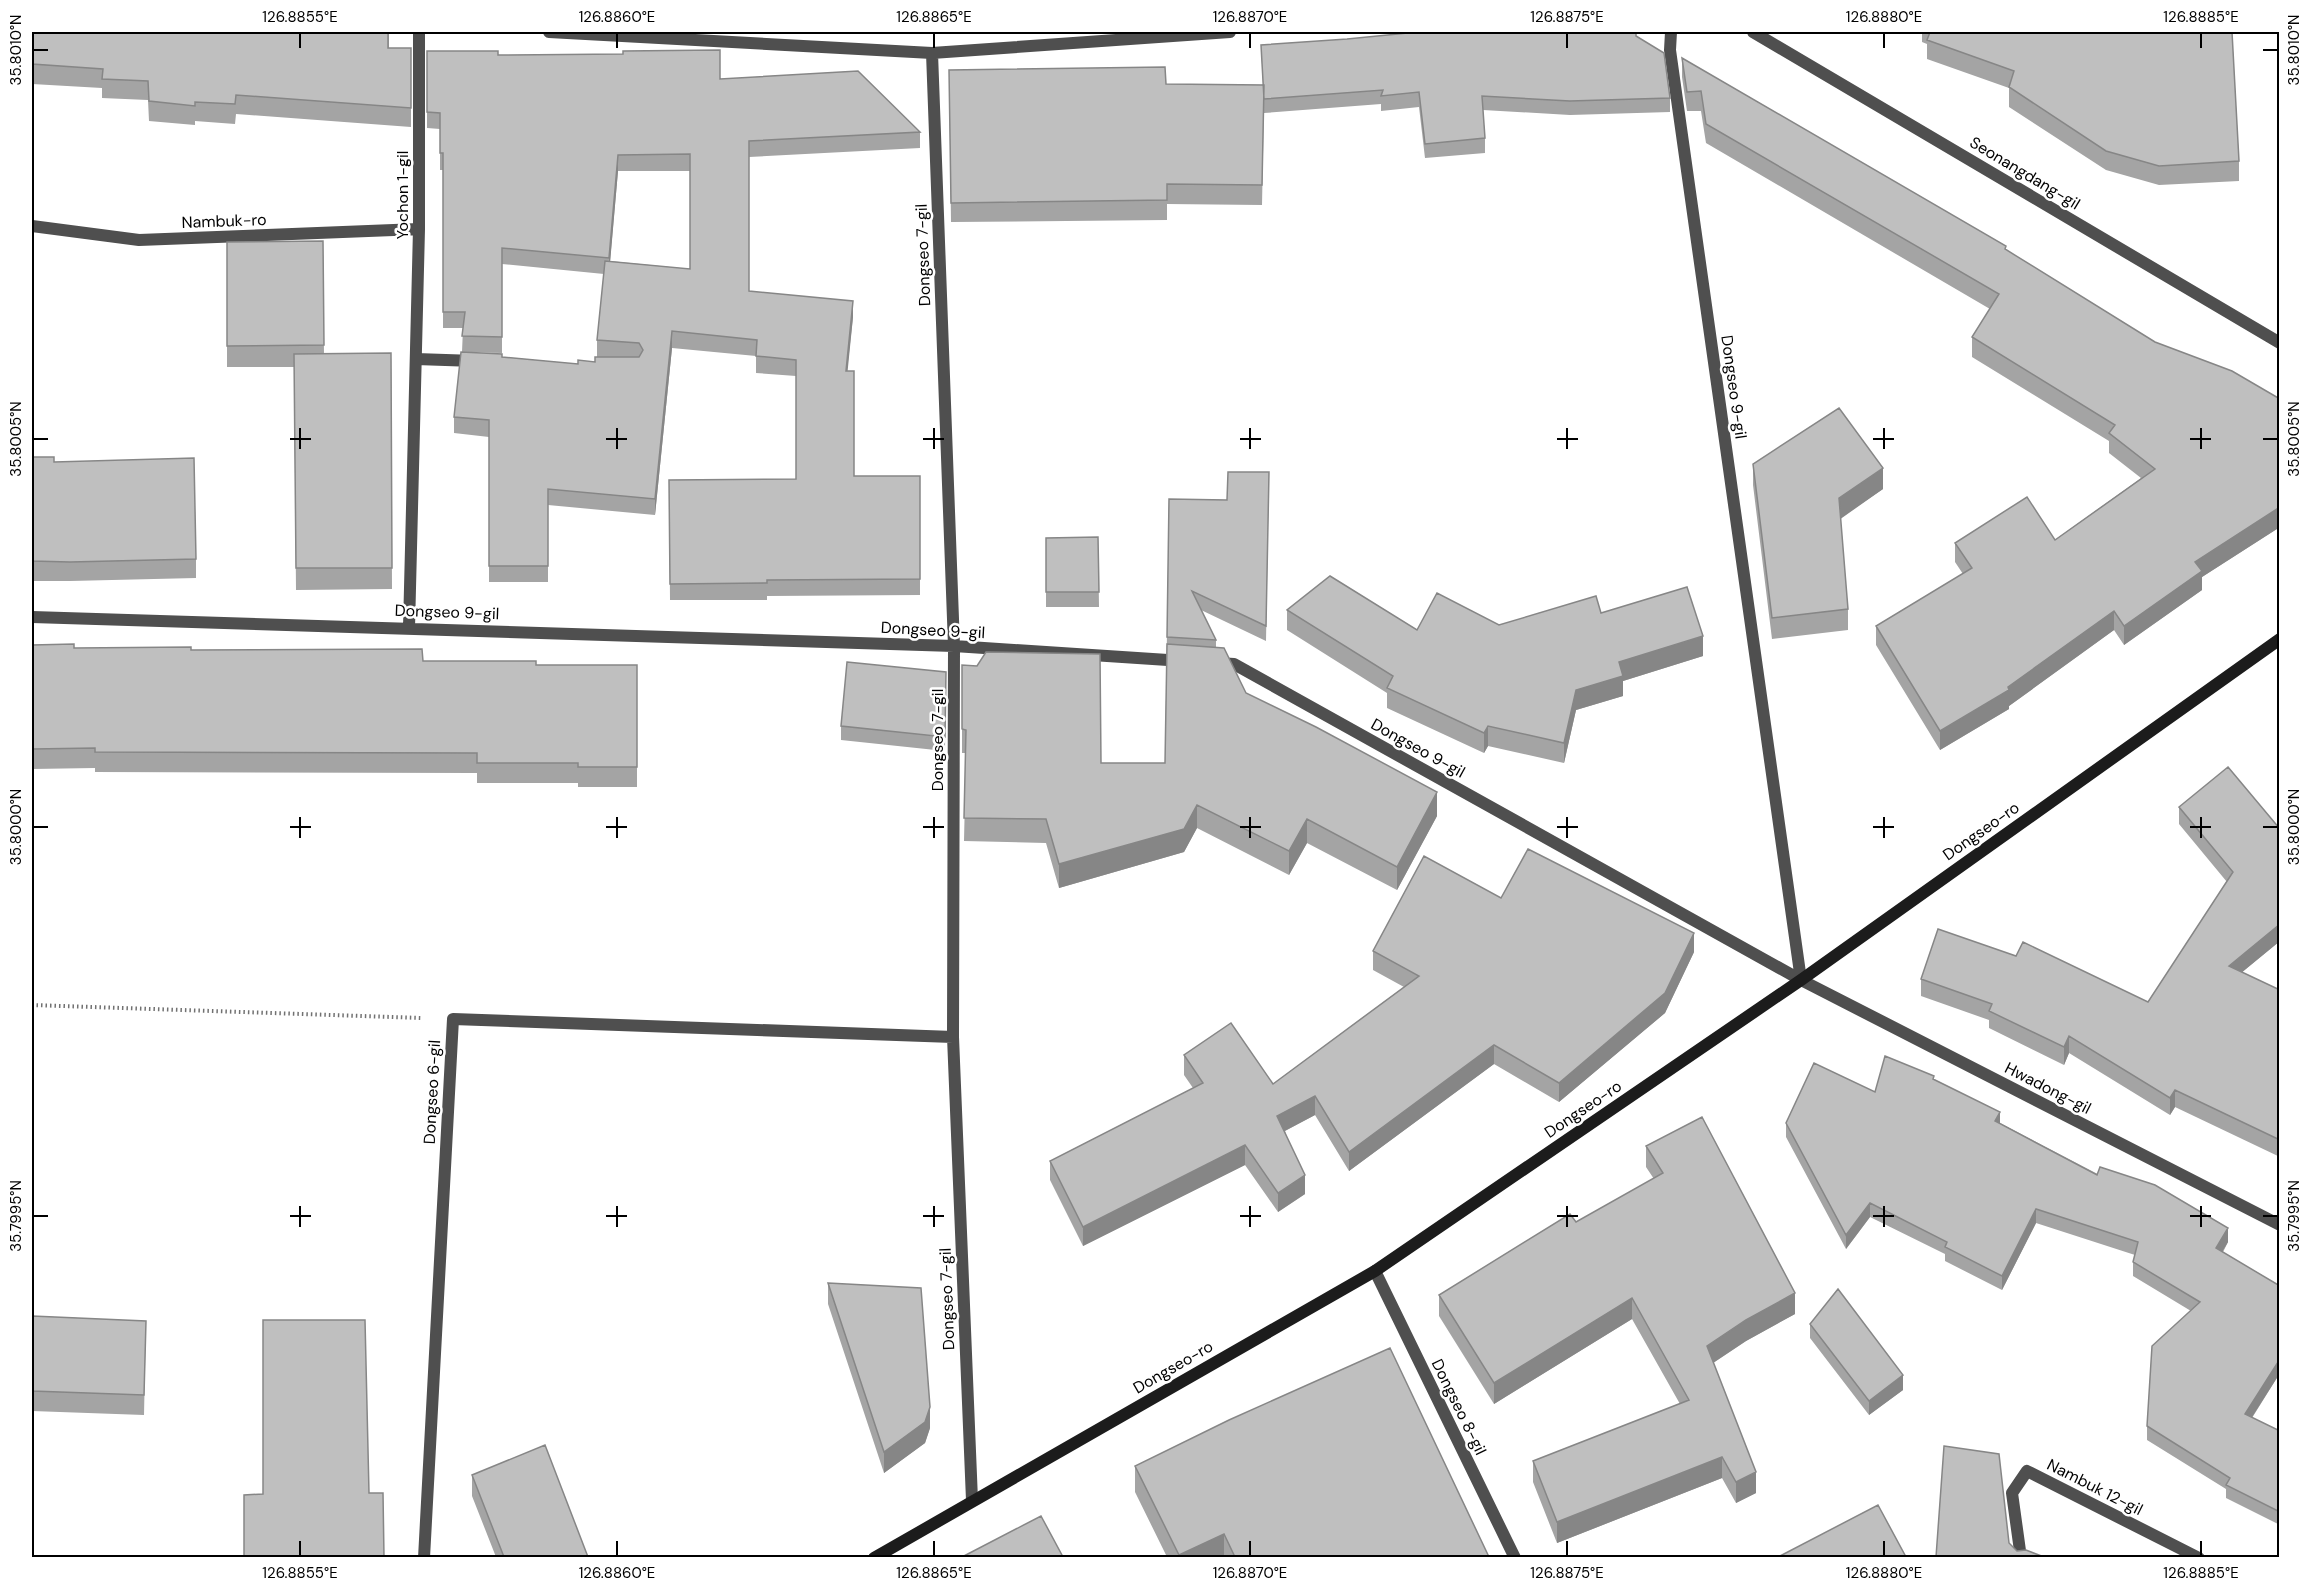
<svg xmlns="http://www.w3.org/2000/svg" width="2311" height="1589" viewBox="0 0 2311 1589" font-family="'DM Sans',sans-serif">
<rect width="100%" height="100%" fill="#fff"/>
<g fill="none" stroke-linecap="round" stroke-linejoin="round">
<!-- path -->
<path stroke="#717171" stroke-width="4" stroke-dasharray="1.5 3" stroke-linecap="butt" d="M 32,1005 L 422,1018"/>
<!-- minor -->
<path stroke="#4f4f4f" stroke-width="12" d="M 549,32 L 932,53 L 1230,32
M 1671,32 L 1670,50 L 1801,980
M 1753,32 L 2280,343
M 932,53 L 954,646 L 953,1037 L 972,1500
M 32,226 L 139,240 L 419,229
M 416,359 L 475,361
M 32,617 L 954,646 L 1183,661
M 409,628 L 419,229 L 419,32
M 1218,663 L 1234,664 L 1801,980
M 1375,1271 L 1515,1558
M 424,1558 L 453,1019 L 953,1037
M 2021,1558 L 2012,1493 L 2027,1471 L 2199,1558"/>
<!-- tertiary -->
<path stroke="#4f4f4f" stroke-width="12" d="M 1801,980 L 2280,1225"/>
<!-- secondary -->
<path stroke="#1c1c1c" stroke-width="12" d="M 874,1558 L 1375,1271 L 1801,980 L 2280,639"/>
</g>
<!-- wall -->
<path fill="#a4a4a4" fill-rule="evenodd" d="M 32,32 L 389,32 L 389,48 L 411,48 L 411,127 L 236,114 L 235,124 L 195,121 L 195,125 L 149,121 L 148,100 L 102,98 L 102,88 L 32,84 Z
M 1922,32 L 2232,32 L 2239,161 L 2239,181 L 2159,185 L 2106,170 L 2009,107 L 2009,88 L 1927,59 L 1927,44 L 1922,42 Z
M 1636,36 L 1670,98 L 1670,112 L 1570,115 L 1483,110 L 1485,138 L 1485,153 L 1425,158 L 1419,107 L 1381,111 L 1381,104 L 1264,113 L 1264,105 L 1262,205 L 1167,204 L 1167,220 L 951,222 L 949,70 L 1166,84 L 1263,85 L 1261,45 Z
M 427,51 L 498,55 L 720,79 L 920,132 L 920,148 L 749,157 L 749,291 L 853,317 L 847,371 L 854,476 L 920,476 L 920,595 L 767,596 L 767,600 L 670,600 L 669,480 L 796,479 L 796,376 L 756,373 L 756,356 L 672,348 L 655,515 L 548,505 L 548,582 L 489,582 L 489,437 L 454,433 L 454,417 L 502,357 L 578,364 L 595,362 L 597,357 L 597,340 L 604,274 L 502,264 L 502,353 L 462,352 L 463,328 L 443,328 L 443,170 L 440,170 L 440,129 L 427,128 ZM 618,171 L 690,171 L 690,269 L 610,261 Z
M 1682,58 L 2006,250 L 2155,342 L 2280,399 L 2280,527 L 2202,577 L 2202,590 L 2124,645 L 2114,630 L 2009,706 L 2009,709 L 1940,750 L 1876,645 L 1876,626 L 1963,574 L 1955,562 L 1955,543 L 2055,540 L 2141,478 L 2109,453 L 2109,441 L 1972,357 L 1972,337 L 1990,309 L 1706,143 L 1701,111 L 1687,111 L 1682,77 Z
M 323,241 L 324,354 L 391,353 L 392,589 L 296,590 L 294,367 L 227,367 L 227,242 Z
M 32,457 L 54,462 L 196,559 L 196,578 L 70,581 L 32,581 Z
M 1753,464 L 1883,489 L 1840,518 L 1848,609 L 1848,630 L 1772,639 L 1753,485 Z
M 1269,472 L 1266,641 L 1201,610 L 1216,640 L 1216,647 L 1246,693 L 1437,816 L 1397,890 L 1307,843 L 1289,875 L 1197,828 L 1184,852 L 1059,888 L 1046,843 L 964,841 L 966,753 L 962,753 L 962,665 L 1101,763 L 1165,763 L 1169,499 L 1227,500 Z
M 1098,537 L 1099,607 L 1046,607 L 1046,538 Z
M 1287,610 L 1417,630 L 1499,625 L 1601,613 L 1703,656 L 1623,681 L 1623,696 L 1576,710 L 1564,763 L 1488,746 L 1484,753 L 1387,708 L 1387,693 L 1287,630 Z
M 32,645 L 74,648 L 191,650 L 423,661 L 536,665 L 637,665 L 637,787 L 578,787 L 578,783 L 477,783 L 477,773 L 95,772 L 95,768 L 32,769 Z
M 946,672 L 945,751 L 841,740 L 841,726 Z
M 2179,807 L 2280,829 L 2280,941 L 2242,972 L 2280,990 L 2280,1157 L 2175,1107 L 2170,1115 L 2069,1053 L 2064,1065 L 1989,1028 L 1989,1020 L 1921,996 L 1921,979 L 2148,1002 L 2227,882 L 2179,824 Z
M 1501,898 L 1694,952 L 1665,1013 L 1559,1102 L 1494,1064 L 1349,1171 L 1315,1115 L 1285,1131 L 1305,1194 L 1278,1212 L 1245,1165 L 1083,1246 L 1050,1180 L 1050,1161 L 1193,1088 L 1184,1075 L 1184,1055 L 1273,1084 L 1404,987 L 1373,970 L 1373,951 Z
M 1934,1079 L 2000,1123 L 2228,1242 L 2223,1252 L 2280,1286 L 2280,1373 L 2252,1418 L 2280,1431 L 2280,1525 L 2226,1498 L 2226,1489 L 2147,1440 L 2147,1426 L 2191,1311 L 2133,1276 L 2133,1262 L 2135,1255 L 2036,1223 L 2002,1290 L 1945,1261 L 1945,1254 L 1870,1217 L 1846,1249 L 1786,1137 L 1786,1123 Z
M 1646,1146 L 1795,1314 L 1746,1341 L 1713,1363 L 1756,1493 L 1736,1503 L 1722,1478 L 1557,1543 L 1533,1482 L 1533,1461 L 1680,1404 L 1632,1319 L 1494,1404 L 1439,1316 L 1439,1295 L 1576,1222 L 1654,1179 L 1646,1167 Z
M 828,1283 L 930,1428 L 925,1443 L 884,1473 L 828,1304 Z
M 32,1316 L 146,1321 L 144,1415 L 32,1411 Z
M 1810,1324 L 1903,1390 L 1869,1415 L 1810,1338 Z
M 1135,1466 L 1489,1557 L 1167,1557 L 1135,1492 Z
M 472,1475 L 588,1557 L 496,1557 L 472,1496 Z"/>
<!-- shaded-wall -->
<path fill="#868686" d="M 618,155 L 618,171 L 609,275 L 609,258 Z
M 853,301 L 853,317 L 846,387 L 846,371 Z
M 672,331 L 672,348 L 655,515 L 655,499 Z
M 1883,468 L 1883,489 L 1839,520 L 1839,498 Z
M 2280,507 L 2280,527 L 2202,577 L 2202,590 L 2124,645 L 2124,626 L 2195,562 Z
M 2114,611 L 2114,630 L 2009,706 L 2009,709 L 1940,750 L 1940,731 L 2008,687 Z
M 1703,636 L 1703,656 L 1623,681 L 1623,696 L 1576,710 L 1564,763 L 1564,743 L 1576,690 L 1619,662 Z
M 1488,726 L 1488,746 L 1484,753 L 1484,733 Z
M 1437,792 L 1437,816 L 1397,890 L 1397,867 Z
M 1197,805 L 1197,828 L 1184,852 L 1059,888 L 1059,864 Z
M 1307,819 L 1307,843 L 1289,875 L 1289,851 Z
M 2280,924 L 2280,941 L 2229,983 L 2229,966 Z
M 1694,933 L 1694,952 L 1665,1013 L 1559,1102 L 1559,1083 Z
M 2069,1036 L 2069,1053 L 2064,1065 L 2064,1047 Z
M 1494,1045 L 1494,1064 L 1349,1171 L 1349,1152 Z
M 2175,1090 L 2175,1107 L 2170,1115 L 2170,1098 Z
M 1315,1096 L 1315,1115 L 1277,1135 L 1277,1116 Z
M 2000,1112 L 2000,1125 L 1995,1121 Z
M 1245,1145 L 1245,1165 L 1083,1246 L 1083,1227 Z
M 1305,1175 L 1305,1194 L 1278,1212 L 1278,1193 Z
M 1870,1203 L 1870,1217 L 1846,1249 L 1846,1235 Z
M 2036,1209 L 2036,1223 L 2002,1290 L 2002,1276 Z
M 2228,1228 L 2228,1242 L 2216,1262 L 2216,1248 Z
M 1795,1293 L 1795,1314 L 1746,1341 L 1707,1367 L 1707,1346 L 1746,1320 Z
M 1632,1298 L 1632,1319 L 1494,1404 L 1494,1383 Z
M 2280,1359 L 2280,1373 L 2245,1428 L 2245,1414 Z
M 1903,1375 L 1903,1390 L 1869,1415 L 1869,1401 Z
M 930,1407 L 930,1428 L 925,1443 L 884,1473 L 884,1452 Z
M 1722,1457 L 1722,1478 L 1557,1543 L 1557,1522 Z
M 1756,1472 L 1756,1493 L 1736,1503 L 1736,1482 Z
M 1224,1534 L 1224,1557 L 1179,1557 L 1179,1555 Z"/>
<!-- building -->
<path fill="#bfbfbf" stroke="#868686" stroke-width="1.5" d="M 32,32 L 388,32 L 388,48 L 411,48 L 411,108 L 236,95 L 235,104 L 195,102 L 195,106 L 149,101 L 148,81 L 102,79 L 103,69 L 32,64 Z
M 1418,32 L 1636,32 L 1636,36 L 1664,53 L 1670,98 L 1570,101 L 1482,96 L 1485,138 L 1425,144 L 1419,92 L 1381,96 L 1383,90 L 1264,99 L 1261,45 L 1347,39 Z
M 1930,32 L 2232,32 L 2239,161 L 2159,166 L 2106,151 L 2009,87 L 2014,71 L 1927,40 Z
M 720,50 L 720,79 L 858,71 L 920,132 L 749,141 L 749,291 L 853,301 L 846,371 L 854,371 L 854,476 L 920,476 L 920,579 L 767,580 L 767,583 L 670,584 L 669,480 L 796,479 L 796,360 L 756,356 L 757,340 L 672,331 L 655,499 L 548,489 L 548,566 L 489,566 L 489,420 L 454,417 L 461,352 L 502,354 L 502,357 L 578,364 L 578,360 L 595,362 L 595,357 L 639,357 L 643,350 L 639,343 L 597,340 L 605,261 L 690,269 L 690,154 L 618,155 L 609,258 L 502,248 L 502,337 L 462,336 L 465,312 L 443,312 L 443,153 L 440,153 L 440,113 L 427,112 L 427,51 L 498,51 L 498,55 L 623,54 L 623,51 Z
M 1682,58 L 2006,246 L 2005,249 L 2155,342 L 2232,371 L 2280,399 L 2280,507 L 2195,562 L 2202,571 L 2124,626 L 2114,611 L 2008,687 L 2009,690 L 1940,731 L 1876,626 L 1972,568 L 1955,543 L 2027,497 L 2055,540 L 2155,469 L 2109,433 L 2115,425 L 1972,337 L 1999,294 L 1706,124 L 1701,91 L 1687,92 Z
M 1165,67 L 1166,84 L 1264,85 L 1262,185 L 1167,184 L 1167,200 L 951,203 L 949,70 Z
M 323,241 L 324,345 L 227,346 L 227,242 Z
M 391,353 L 392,568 L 296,568 L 294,354 Z
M 1839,408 L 1883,468 L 1839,498 L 1848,609 L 1772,618 L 1753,464 Z
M 32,457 L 54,457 L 54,462 L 194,458 L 196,559 L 70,562 L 32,561 Z
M 1228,472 L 1269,472 L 1266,626 L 1192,591 L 1216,640 L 1167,637 L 1169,499 L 1227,500 Z
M 1098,537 L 1099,592 L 1046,592 L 1046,538 Z
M 1330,576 L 1417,630 L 1437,593 L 1499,625 L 1596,596 L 1601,613 L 1687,587 L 1703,636 L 1619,662 L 1623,676 L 1576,690 L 1564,743 L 1488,726 L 1484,733 L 1387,688 L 1393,676 L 1287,610 Z
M 74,644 L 74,648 L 191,647 L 191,650 L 422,649 L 423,661 L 536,661 L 536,665 L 637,665 L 637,767 L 578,767 L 578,763 L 477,763 L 477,753 L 95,752 L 95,748 L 32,749 L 32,645 Z
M 1167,644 L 1224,648 L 1246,693 L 1316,727 L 1437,792 L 1397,867 L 1307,819 L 1289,851 L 1197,805 L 1184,829 L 1059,864 L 1046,819 L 964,818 L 966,730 L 962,729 L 962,665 L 977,666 L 986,652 L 1100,654 L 1101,763 L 1165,763 Z
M 847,662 L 946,672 L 945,737 L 841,726 Z
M 2228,767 L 2280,829 L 2280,924 L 2229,966 L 2280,990 L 2280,1140 L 2175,1090 L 2170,1098 L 2069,1036 L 2064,1047 L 1989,1011 L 1992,1004 L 1921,979 L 1938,929 L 2016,956 L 2023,942 L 2148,1002 L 2233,872 L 2179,807 Z
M 1528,849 L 1694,933 L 1665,993 L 1559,1083 L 1494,1045 L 1349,1152 L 1315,1096 L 1277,1116 L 1305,1175 L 1278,1193 L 1245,1145 L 1083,1227 L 1050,1161 L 1203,1083 L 1184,1055 L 1231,1023 L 1273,1084 L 1419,976 L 1373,951 L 1424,856 L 1501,898 Z
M 1885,1056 L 1934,1076 L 1933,1079 L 2000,1112 L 1995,1121 L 2097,1175 L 2100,1167 L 2155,1185 L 2228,1228 L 2216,1248 L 2280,1286 L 2280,1359 L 2245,1414 L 2280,1431 L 2280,1512 L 2226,1485 L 2230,1478 L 2147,1426 L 2152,1346 L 2200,1302 L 2133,1262 L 2138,1242 L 2036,1209 L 2002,1276 L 1945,1247 L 1947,1242 L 1870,1203 L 1846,1235 L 1786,1123 L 1814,1063 L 1875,1092 Z
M 1702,1117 L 1795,1293 L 1746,1320 L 1707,1346 L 1756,1472 L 1736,1482 L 1722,1457 L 1557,1522 L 1533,1461 L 1689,1400 L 1632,1298 L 1494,1383 L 1439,1295 L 1570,1214 L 1576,1222 L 1663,1173 L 1646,1146 Z
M 828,1283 L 921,1288 L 930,1407 L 925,1422 L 884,1452 Z
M 1838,1289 L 1903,1375 L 1869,1401 L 1810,1324 Z
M 32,1316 L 146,1321 L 144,1395 L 32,1391 Z
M 263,1320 L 365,1320 L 369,1493 L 383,1493 L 384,1557 L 244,1557 L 244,1495 L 263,1494 Z
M 1390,1348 L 1489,1557 L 1235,1557 L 1224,1534 L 1179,1555 L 1135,1466 L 1229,1420 Z
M 545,1445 L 588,1557 L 504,1557 L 472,1475 Z
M 1944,1446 L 1999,1454 L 2009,1543 L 2017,1551 L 2026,1550 L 2044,1557 L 1936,1557 Z
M 1878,1505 L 1906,1557 L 1781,1557 L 1780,1556 Z
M 1041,1516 L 1063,1557 L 962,1557 Z"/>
<!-- ticks -->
<path fill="none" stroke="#000" stroke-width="2" d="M 300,33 L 300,48M 617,33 L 617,48M 934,33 L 934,48M 1250,33 L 1250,48M 1567,33 L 1567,48M 1884,33 L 1884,48M 2201,33 L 2201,48M 33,50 L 48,50M 2263,50 L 2278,50M 300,428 L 300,449M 617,428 L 617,449M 934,428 L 934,449M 1250,428 L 1250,449M 1567,428 L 1567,449M 1884,428 L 1884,449M 2201,428 L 2201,449M 33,439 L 48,439M 290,439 L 311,439M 606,439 L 627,439M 923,439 L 944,439M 1240,439 L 1261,439M 1557,439 L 1578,439M 1873,439 L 1894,439M 2190,439 L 2211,439M 2263,439 L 2278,439M 300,817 L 300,838M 617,817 L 617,838M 934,817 L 934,838M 1250,817 L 1250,838M 1567,817 L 1567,838M 1884,817 L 1884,838M 2201,817 L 2201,838M 33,827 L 48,827M 290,827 L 311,827M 606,827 L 627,827M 923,827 L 944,827M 1240,827 L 1261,827M 1557,827 L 1578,827M 1873,827 L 1894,827M 2190,827 L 2211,827M 2263,827 L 2278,827M 300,1206 L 300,1227M 617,1206 L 617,1227M 934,1206 L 934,1227M 1250,1206 L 1250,1227M 1567,1206 L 1567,1227M 1884,1206 L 1884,1227M 2201,1206 L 2201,1227M 33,1216 L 48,1216M 290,1216 L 311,1216M 606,1216 L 627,1216M 923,1216 L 944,1216M 1240,1216 L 1261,1216M 1557,1216 L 1578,1216M 1873,1216 L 1894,1216M 2190,1216 L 2211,1216M 2263,1216 L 2278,1216M 300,1541 L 300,1556M 617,1541 L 617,1556M 934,1541 L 934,1556M 1250,1541 L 1250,1556M 1567,1541 L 1567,1556M 1884,1541 L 1884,1556M 2201,1541 L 2201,1556"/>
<g text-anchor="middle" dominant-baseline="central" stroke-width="5" stroke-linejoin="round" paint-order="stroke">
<!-- street labels -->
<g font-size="16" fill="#000" stroke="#fff">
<text transform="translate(2025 173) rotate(31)">Seonangdang-gil</text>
<text transform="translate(402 195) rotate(-90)">Yochon 1-gil</text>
<text transform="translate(224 221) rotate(-2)">Nambuk-ro</text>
<text transform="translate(923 255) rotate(-92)">Dongseo 7-gil</text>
<text transform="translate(1734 387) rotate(82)">Dongseo 9-gil</text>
<text transform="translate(447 612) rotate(2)">Dongseo 9-gil</text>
<text transform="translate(933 630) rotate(3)">Dongseo 9-gil</text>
<text transform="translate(937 740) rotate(-90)">Dongseo 7-gil</text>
<text transform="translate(1418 748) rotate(29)">Dongseo 9-gil</text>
<text transform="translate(1981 831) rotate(-35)">Dongseo-ro</text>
<text transform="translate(2048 1088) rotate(27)">Hwadong-gil</text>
<text transform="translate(432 1092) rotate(-87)">Dongseo 6-gil</text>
<text transform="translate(1583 1109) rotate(-34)">Dongseo-ro</text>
<text transform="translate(947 1299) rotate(-92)">Dongseo 7-gil</text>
<text transform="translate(1173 1367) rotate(-30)">Dongseo-ro</text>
<text transform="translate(1459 1407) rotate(64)">Dongseo 8-gil</text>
<text transform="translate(2095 1487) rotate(27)">Nambuk 12-gil</text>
</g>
</g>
<!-- border -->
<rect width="2311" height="1589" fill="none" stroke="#ffffff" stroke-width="66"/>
<rect x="33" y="33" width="2245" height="1523" fill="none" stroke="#000" stroke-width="2"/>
<g font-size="15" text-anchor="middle" fill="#000">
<text x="300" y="22">126.8855°E</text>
<text x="617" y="22">126.8860°E</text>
<text x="934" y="22">126.8865°E</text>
<text x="1250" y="22">126.8870°E</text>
<text x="1567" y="22">126.8875°E</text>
<text x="1884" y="22">126.8880°E</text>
<text x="2201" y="22">126.8885°E</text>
<text transform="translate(16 50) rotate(-90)" y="5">35.8010°N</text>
<text transform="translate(2294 50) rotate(-90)" y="5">35.8010°N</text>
<text transform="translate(16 439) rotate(-90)" y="5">35.8005°N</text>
<text transform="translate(2294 439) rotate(-90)" y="5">35.8005°N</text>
<text transform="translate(16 827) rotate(-90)" y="5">35.8000°N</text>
<text transform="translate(2294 827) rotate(-90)" y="5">35.8000°N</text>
<text transform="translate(16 1216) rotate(-90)" y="5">35.7995°N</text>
<text transform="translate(2294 1216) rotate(-90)" y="5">35.7995°N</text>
<text x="300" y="1578">126.8855°E</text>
<text x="617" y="1578">126.8860°E</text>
<text x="934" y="1578">126.8865°E</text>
<text x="1250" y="1578">126.8870°E</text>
<text x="1567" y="1578">126.8875°E</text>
<text x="1884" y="1578">126.8880°E</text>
<text x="2201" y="1578">126.8885°E</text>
</g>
</svg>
